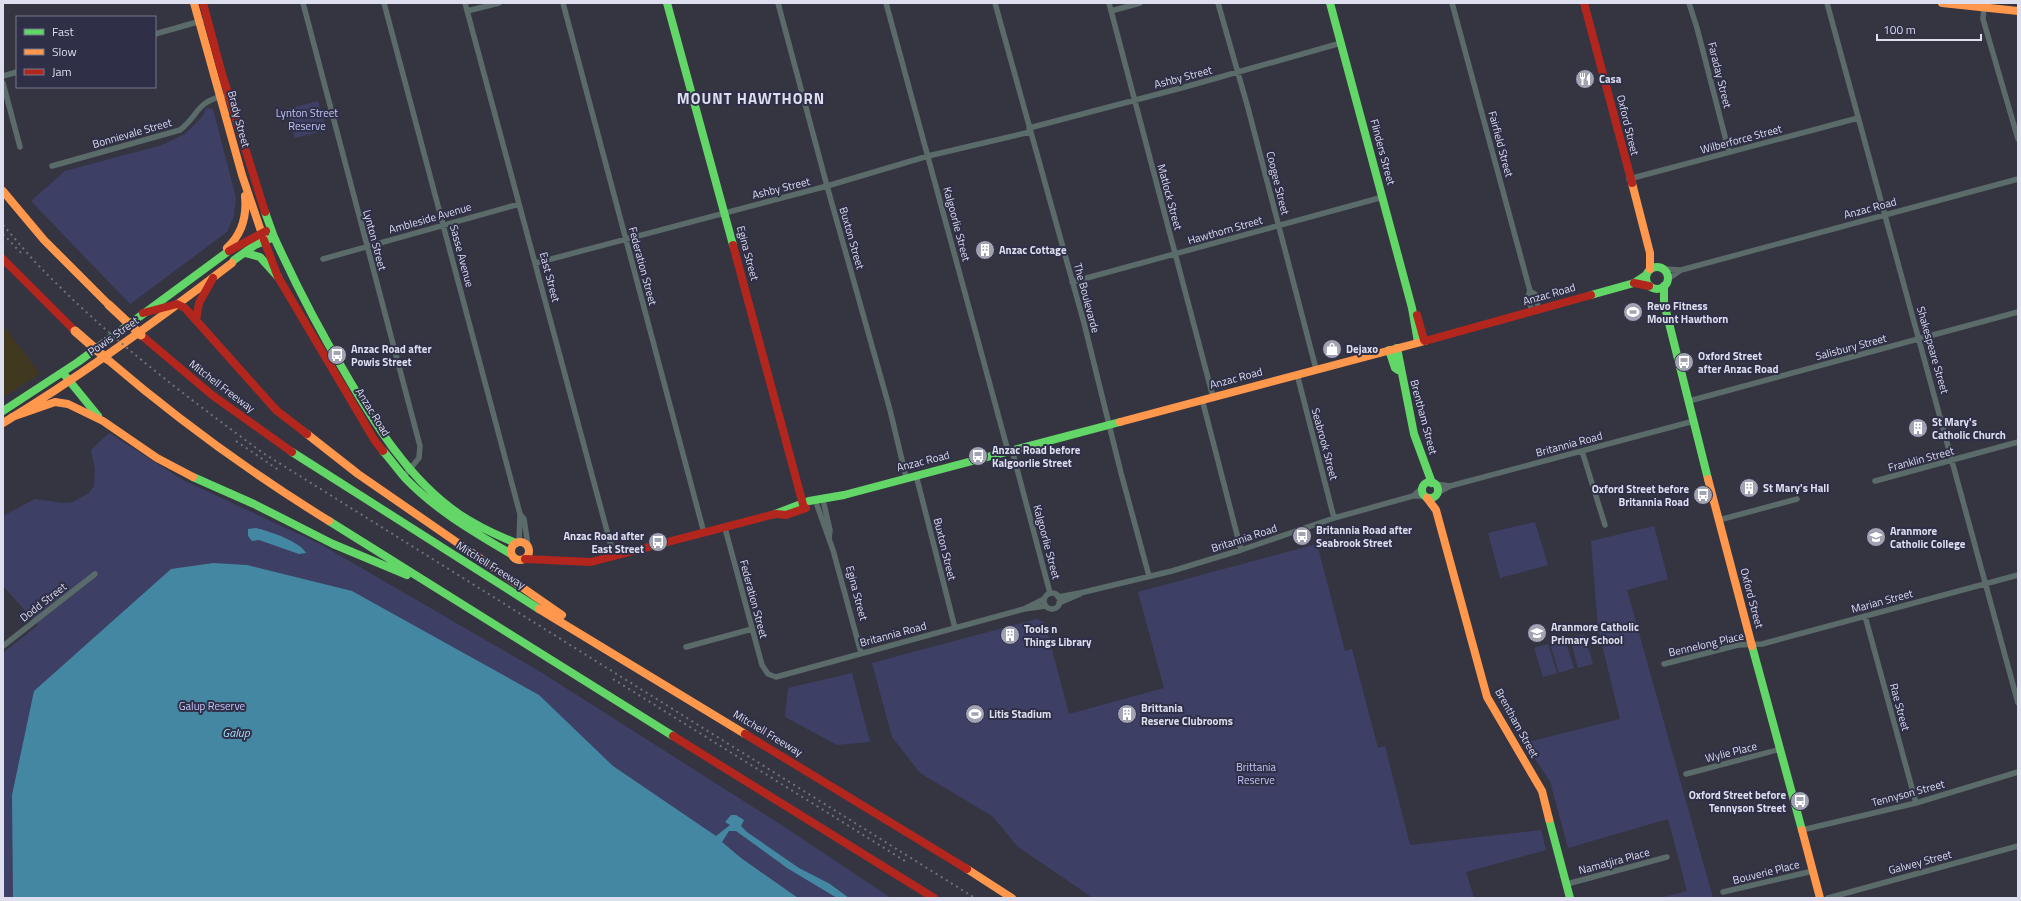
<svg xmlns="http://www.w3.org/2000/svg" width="2021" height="901" viewBox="0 0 2021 901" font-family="'Titillium Web',sans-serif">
<rect width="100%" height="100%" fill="#353542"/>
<!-- green -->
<path fill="#3e3f65" d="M 318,101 L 327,130 L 295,138 L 287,109 Z
M 206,108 L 213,109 L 236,198 L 234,216 L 227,232 L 130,304 L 31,201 L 65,171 L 162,145 L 185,134 L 203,116 Z
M 109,433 L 183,480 L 320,544 L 539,671 L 783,826 L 891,898 L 3,898 L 3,653 L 38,625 L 3,586 L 3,516 L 35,499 L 64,503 L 73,502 L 89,493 L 94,486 L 95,469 L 91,450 Z
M 1535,522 L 1548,565 L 1500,578 L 1488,533 Z
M 1654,526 L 1668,579 L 1627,590 L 1713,898 L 1660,898 L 1687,891 L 1668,819 L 1568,848 L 1550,781 L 1524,743 L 1620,719 L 1598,628 L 1591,541 Z
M 1317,544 L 1345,651 L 1352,649 L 1378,748 L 1385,746 L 1410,845 L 1541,830 L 1546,850 L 1466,872 L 1474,898 L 1093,898 L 1018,847 L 992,816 L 920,773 L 892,737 L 872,663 L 1037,619 L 1045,623 L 1069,714 L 1164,688 L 1138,592 Z
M 1584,634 L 1593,664 L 1578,668 L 1570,638 Z
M 1565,639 L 1574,668 L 1559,673 L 1550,643 Z
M 1548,644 L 1557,673 L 1543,677 L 1534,648 Z
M 852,673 L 870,742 L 837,745 L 785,717 L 788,688 Z"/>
<!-- sand -->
<path fill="#41391f" d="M 3,325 L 40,374 L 3,397 Z"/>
<!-- water -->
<path fill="#4487a2" d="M 256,528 C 269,531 301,542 306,553 L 299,554 L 259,540 L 252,541 L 248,536 L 248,529 Z
M 213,563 L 247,565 L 352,591 L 539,695 L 613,766 L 716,836 L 730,825 L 725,822 L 731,815 L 736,815 L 744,820 L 741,826 L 747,832 L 799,868 L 830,884 L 849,898 L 837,898 L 787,868 L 736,831 L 729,831 L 722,842 L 741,858 L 798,898 L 13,898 L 12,795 L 34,691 L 171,569 Z"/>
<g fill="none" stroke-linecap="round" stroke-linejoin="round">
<!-- street -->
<path stroke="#5a6b69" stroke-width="5.5" d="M 303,3 L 420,446 L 419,458 L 404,476
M 384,3 L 520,514 L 519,542
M 465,3 L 614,557
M 563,3 L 704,533
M 778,3 L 827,186 L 890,410 L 906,477
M 886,3 L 1008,451
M 995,3 L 1084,323 L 1121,473 L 1149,576
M 1109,3 L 1213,397
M 1218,3 L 1248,108 L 1316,369
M 1452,3 L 1530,291 L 1535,294 L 1539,310
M 1689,3 L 1697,28 L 1729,152
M 1827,3 L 2018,703
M 1984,7 L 1983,19 L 2018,139
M 467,11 L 499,3
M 1111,11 L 1140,3
M 155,34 L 201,21
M 3,76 L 17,72
M 3,83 L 20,147
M 1029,128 L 1185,87 L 1341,43
M 52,166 L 180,130 C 199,115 196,102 223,96
M 1629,179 L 1858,118
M 323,259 L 519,204
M 536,263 L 827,186 L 928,156 L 1030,132
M 1665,269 L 1681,270 L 2018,179
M 1668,279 L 1681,270
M 1072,282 L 1383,197
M 1530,291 L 1528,296 L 1532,312
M 1297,374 L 1334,518
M 1202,399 L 1241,550
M 1689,401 L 2018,312
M 1012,450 L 1050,593
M 1582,451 L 1605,525
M 916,475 L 955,628
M 1875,481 L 2018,442
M 1435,484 L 1450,486
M 1437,493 L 1450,486 L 1694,421
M 1413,496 L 1422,488
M 824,504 L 830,530 L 829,539
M 817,505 L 833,550 L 861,653
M 520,514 L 524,519 L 528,546
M 1719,520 L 1797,499
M 725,528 L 762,665 L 768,674 L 776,677 L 1024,609 L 1046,606
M1044 601a8 8 0 1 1 16 0a8 8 0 1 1-16 0Z
M 1058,597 L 1080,593 L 1172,571 L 1241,550 L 1334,518 L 1413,496 L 1425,496
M 1059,603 L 1080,594
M 1024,609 L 1044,599
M 1865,616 L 1916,803
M 3,646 L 95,574
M 686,647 L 752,629
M 1664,664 L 1738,645 L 1762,644 L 2018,575
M 1686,774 L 1781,749
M 1802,830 L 1916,803 L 2018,772
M 1567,884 L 1667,857
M 1723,892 L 1813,871
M 1828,898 L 2018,846"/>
<!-- fast -->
<path stroke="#63d668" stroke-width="8" d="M 667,3 L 733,245
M 1330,3 L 1412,308 L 1418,342
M 274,237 C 295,283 318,328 344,371 C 374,423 409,480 459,514 C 477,526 496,535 516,543
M 245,253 L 260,257 L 278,277
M 234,260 L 255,245 L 274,237 L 265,212
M1646 278a11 11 0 1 1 22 0a11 11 0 1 1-22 0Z
M 1664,286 L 1664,303 L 1708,479
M 1591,295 L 1634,283 L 1646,275
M 1397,348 L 1414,434 L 1432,483
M 1389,350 L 1395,368 L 1398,370
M 63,373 L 98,416
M 3,411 L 78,362 L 226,253
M 383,451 C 391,460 398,470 406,479 C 437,511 474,532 511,554
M 292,452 L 539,609
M 193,477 L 254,504 L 333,544 L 407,575
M1422 490a8 8 0 1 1 16 0a8 8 0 1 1-16 0Z
M 775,514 L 809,501 L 844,495 L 1120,422
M 329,521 L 673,736
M 1752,646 L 1802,830
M 1549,819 L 1570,898"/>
<!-- slow -->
<path stroke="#ff974d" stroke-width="8" d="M 194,3 L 242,175 L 264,240
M 1942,3 L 2018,11
M 1632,183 L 1650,253 L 1650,269
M 3,191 L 44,240 L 109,305
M 227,248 C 242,234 247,216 245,196
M 107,359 C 177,419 251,473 329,521
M 12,417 L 55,402 L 68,404 L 103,421 L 157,458 L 193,477
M 1120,422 L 1425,341
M 3,423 C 83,375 158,320 232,263
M 307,434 L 358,474 L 562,615
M 1708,479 L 1752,646
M 1427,498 L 1436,510 L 1487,697 L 1542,791 L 1549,819
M511 551a9 9 0 1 1 18 0a9 9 0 1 1-18 0Z
M 539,609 L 745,734
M 1802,830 L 1820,898
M 967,869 L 1012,898"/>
<!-- jam -->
<path stroke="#b3261e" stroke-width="8" d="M 203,3 L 222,74 L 265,212
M 1584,3 L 1632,183
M 264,240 L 278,277 L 375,441 L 383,451
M 733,245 L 804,508
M 229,251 L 266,231
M 3,259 L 75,331
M 1634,283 L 1649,286
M 143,313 L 177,304 L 185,308 L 276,410 L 307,434
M 1417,315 L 1424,340
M 196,320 L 199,303 L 213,278
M 141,335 L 212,395 L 292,452
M 1425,341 L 1591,295
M 776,514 L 786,515 L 806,508
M 525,559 L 591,562 L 775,514
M 745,734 L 967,869
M 673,736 L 934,898"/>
<!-- rail -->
<path stroke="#6a7476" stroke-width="2" stroke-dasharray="2 4" stroke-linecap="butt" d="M 3,225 C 18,242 33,261 50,277 C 115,343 188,398 263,453 L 975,898
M 3,234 L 21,253
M 236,441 L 280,471
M 613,679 L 905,861"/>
<!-- slow-bridge -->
<path stroke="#ff974d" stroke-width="9" d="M 109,305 L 141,335
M 75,331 L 107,359"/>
</g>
<!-- icons -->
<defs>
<g id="restaurant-disc" transform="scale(1)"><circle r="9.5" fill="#a2a3b2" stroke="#2f3048"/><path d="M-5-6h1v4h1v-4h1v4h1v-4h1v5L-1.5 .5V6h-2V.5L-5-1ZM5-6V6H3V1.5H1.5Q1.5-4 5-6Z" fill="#fff"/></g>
<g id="building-disc" transform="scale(1)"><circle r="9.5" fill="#a2a3b2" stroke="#2f3048"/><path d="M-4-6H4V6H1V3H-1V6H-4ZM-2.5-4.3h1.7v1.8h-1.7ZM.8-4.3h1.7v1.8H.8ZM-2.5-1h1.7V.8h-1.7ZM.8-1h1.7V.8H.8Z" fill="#fff"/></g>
<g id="stadium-disc" transform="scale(1)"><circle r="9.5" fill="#a2a3b2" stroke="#2f3048"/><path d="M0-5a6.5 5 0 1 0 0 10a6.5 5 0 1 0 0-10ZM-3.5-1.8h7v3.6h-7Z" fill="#fff"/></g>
<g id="shop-disc" transform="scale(1)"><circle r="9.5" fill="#a2a3b2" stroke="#2f3048"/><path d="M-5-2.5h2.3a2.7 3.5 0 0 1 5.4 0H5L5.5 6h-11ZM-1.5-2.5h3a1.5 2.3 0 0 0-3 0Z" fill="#fff"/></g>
<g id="bus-disc" transform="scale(1)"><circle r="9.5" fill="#a2a3b2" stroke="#2f3048"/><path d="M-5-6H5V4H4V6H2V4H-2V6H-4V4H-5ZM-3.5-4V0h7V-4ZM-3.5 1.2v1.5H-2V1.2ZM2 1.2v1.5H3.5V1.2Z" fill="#fff"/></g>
<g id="school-disc" transform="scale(1)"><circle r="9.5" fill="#a2a3b2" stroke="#2f3048"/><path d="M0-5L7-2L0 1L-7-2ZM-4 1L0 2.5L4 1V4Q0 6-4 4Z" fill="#fff"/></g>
</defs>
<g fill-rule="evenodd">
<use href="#restaurant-disc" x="1585" y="79"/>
<use href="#building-disc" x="985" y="250"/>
<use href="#stadium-disc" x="1633" y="312"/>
<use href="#shop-disc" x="1332" y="349"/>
<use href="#bus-disc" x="337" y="355"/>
<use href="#bus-disc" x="1684" y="362"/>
<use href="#building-disc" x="1918" y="428"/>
<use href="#bus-disc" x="978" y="456"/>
<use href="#building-disc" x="1749" y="488"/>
<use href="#bus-disc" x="1703" y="495"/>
<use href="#bus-disc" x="1302" y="536"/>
<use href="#school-disc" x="1876" y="537"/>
<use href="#bus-disc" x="658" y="542"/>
<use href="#school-disc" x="1537" y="633"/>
<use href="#building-disc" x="1010" y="635"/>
<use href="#stadium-disc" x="975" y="714"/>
<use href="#building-disc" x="1127" y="714"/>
<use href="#bus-disc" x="1800" y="801"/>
</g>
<g text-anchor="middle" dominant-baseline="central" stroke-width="4" stroke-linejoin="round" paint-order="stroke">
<!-- street labels -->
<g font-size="11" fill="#dddeee" stroke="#2f3048">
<text transform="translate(1720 75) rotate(76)">Faraday Street</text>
<text transform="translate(1183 77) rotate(-15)">Ashby Street</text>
<text transform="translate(239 119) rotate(75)">Brady Street</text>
<text transform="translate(1628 125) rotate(76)">Oxford Street</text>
<text transform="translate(132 133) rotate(-16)">Bonnievale Street</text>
<text transform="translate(1741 139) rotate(-15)">Wilberforce Street</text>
<text transform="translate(1501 144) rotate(75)">Fairfield Street</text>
<text transform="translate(1383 152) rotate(75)">Flinders Street</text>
<text transform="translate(1278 183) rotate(76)">Coogee Street</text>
<text transform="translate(781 188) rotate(-14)">Ashby Street</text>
<text transform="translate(1170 197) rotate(75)">Matlock Street</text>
<text transform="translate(1870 208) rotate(-15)">Anzac Road</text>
<text transform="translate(430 218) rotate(-16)">Ambleside Avenue</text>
<text transform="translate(957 224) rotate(75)">Kalgoorlie Street</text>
<text transform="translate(1225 230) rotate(-16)">Hawthorn Street</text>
<text transform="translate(852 238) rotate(74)">Buxton Street</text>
<text transform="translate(375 240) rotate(75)">Lynton Street</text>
<text transform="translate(748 253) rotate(75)">Egina Street</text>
<text transform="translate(462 256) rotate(75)">Sasse Avenue</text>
<text transform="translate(643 266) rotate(75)">Federation Street</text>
<text transform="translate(550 277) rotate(75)">East Street</text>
<text transform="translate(1549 294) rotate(-16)">Anzac Road</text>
<text transform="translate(1087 298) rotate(75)">The Boulevarde</text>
<text transform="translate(113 336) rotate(-35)">Powis Street</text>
<text transform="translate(1851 347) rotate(-15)">Salisbury Street</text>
<text transform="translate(1933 350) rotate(74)">Shakespeare Street</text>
<text transform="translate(1236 378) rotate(-15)">Anzac Road</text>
<text transform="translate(222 386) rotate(37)">Mitchell Freeway</text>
<text transform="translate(373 412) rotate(58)">Anzac Road</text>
<text transform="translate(1424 417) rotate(75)">Brentham Street</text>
<text transform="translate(1325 444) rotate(75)">Seabrook Street</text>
<text transform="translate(1569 444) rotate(-15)">Britannia Road</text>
<text transform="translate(1921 459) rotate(-15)">Franklin Street</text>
<text transform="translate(923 461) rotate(-14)">Anzac Road</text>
<text transform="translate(1244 538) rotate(-18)">Britannia Road</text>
<text transform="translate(1047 542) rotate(75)">Kalgoorlie Street</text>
<text transform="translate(945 549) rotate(76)">Buxton Street</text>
<text transform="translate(491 565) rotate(32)">Mitchell Freeway</text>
<text transform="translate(857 593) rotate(75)">Egina Street</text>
<text transform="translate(1752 598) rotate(75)">Oxford Street</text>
<text transform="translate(754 599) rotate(75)">Federation Street</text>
<text transform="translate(1882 601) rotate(-15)">Marian Street</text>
<text transform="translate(43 602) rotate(-38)">Dodd Street</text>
<text transform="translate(893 634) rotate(-15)">Britannia Road</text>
<text transform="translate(1706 644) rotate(-13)">Bennelong Place</text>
<text transform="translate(1900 707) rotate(75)">Rae Street</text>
<text transform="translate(1517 723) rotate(61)">Brentham Street</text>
<text transform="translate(768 733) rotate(31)">Mitchell Freeway</text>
<text transform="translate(1731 752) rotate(-14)">Wylie Place</text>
<text transform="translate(1908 793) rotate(-15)">Tennyson Street</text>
<text transform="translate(1614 861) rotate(-15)">Namatjira Place</text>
<text transform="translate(1920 862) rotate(-15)">Galwey Street</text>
<text transform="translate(1766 872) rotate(-14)">Bouverie Place</text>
</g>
<!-- poi labels -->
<g font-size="11" font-weight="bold" fill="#dddeee" stroke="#2f3048" text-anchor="start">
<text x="1599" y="79">Casa</text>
<text x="999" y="250">Anzac Cottage</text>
<text x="1647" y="306">Revo Fitness<tspan x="1647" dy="13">Mount Hawthorn</tspan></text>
<text x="351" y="349">Anzac Road after<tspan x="351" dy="13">Powis Street</tspan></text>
<text x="1346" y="349">Dejaxo</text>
<text x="1698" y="356">Oxford Street<tspan x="1698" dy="13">after Anzac Road</tspan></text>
<text x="1932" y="422">St Mary's<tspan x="1932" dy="13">Catholic Church</tspan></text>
<text x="992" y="450">Anzac Road before<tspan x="992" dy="13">Kalgoorlie Street</tspan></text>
<text x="1763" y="488">St Mary's Hall</text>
<text x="1689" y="489" text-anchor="end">Oxford Street before<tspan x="1689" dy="13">Britannia Road</tspan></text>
<text x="1316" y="530">Britannia Road after<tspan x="1316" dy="13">Seabrook Street</tspan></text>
<text x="1890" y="531">Aranmore<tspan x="1890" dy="13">Catholic College</tspan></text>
<text x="644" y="536" text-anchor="end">Anzac Road after<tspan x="644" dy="13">East Street</tspan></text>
<text x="1551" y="627">Aranmore Catholic<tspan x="1551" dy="13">Primary School</tspan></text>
<text x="1024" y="629">Tools n<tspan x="1024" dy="13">Things Library</tspan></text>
<text x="1141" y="708">Brittania<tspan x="1141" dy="13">Reserve Clubrooms</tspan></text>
<text x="989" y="714">Litis Stadium</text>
<text x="1786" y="795" text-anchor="end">Oxford Street before<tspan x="1786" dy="13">Tennyson Street</tspan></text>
</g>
<!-- park labels -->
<g font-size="11" fill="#c3c6f8" stroke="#2f3048">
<text x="307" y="113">Lynton Street<tspan x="307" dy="13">Reserve</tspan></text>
<text x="212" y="706">Galup Reserve</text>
<text x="1256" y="767">Brittania<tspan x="1256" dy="13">Reserve</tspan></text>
</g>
<!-- water labels -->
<g font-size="12" font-style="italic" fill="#a3def7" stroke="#2f3048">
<text x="236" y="732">Galup</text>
</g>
<!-- district labels -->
<g font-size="15" font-weight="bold" letter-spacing="1" fill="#dddeee" stroke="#2f3048">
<text x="751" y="98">MOUNT HAWTHORN</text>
</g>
</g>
<!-- border -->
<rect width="2021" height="901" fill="none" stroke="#dddeee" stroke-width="8"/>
<!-- legend -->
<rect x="16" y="16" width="140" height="72" fill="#2f3048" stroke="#75768a"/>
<rect x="24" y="29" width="20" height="6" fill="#63d668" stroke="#75768a"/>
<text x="52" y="36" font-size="12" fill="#dddeee">Fast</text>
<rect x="24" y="49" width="20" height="6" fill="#ff974d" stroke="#75768a"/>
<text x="52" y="56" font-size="12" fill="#dddeee">Slow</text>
<rect x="24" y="69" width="20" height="6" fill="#b3261e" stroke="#75768a"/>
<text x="52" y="76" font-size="12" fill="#dddeee">Jam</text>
<!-- scale -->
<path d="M1877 34v6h104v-6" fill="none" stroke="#dddeee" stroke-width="2"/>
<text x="1883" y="34" font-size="12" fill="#dddeee" stroke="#2f3048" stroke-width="3" paint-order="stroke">100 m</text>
</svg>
